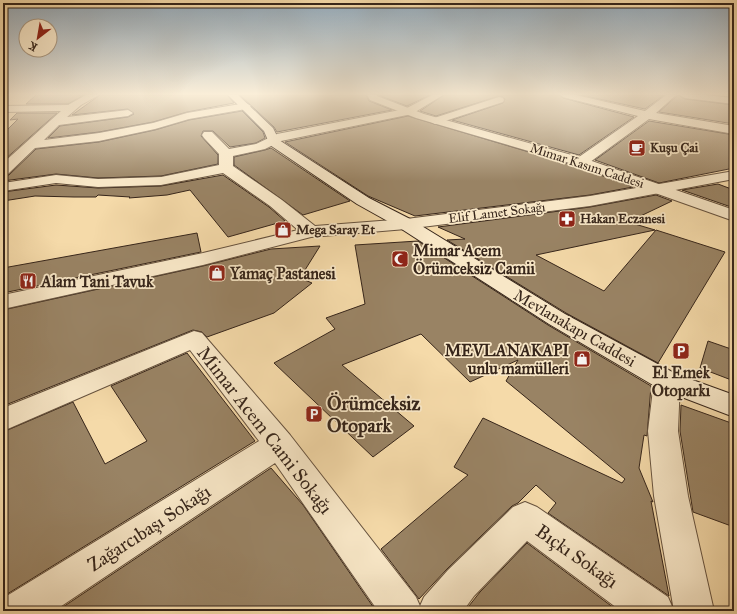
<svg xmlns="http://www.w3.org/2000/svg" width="737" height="614" viewBox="0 0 737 614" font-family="'IM FELL Great Primer',serif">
<rect width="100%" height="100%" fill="#f5daa9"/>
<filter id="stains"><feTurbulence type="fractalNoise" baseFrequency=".005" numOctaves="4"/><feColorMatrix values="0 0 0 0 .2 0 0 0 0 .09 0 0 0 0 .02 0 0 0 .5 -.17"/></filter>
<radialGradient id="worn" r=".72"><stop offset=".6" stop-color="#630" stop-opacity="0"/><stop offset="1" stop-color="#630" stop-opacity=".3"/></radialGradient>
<!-- building -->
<path fill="#998364" stroke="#36251a" d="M 36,95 L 84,95 L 68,104 L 26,104 Z
M 100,95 L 227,95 L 234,103 L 187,112 L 153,122 L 99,132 L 48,138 L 60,126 L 128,117 L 134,114 L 128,109 L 72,115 Z
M 240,95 L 366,95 L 369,101 L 392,110 L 277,132 L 274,127 Z
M 378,95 L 430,95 L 407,106 Z
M 444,95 L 560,95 L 563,98 L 634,117 L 579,155 L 452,120 L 503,103 L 505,99 L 503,97 L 499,96 L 436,116 L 420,111 Z
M 581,95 L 664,95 L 645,109 Z
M 678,95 L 685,99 L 734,105 L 734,124 L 659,112 Z
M 242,111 L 263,132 L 265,138 L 256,143 L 230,147 L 213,131 L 203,131 L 201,136 L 218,155 L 218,164 L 161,176 L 98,178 L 56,174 L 3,181 L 3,176 L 9,175 L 36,149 L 99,142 L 155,130 L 189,120 Z
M 17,113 L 57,113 L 3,161 L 3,134 L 18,119 L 10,120 Z
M 408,116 L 576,166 L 633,187 L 590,195 L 415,216 L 368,196 L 285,142 Z
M 649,121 L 734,135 L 734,168 L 659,183 L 595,160 Z
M 271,148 L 350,201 L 303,215 L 234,165 L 234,157 L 265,150 Z
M 223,175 L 269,207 L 285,221 L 228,237 L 190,190 L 167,195 L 129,198 L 130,197 L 98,195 L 96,197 L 74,197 L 35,196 L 3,201 L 3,192 L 56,185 L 98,188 L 161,186 Z
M 718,184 L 734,190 L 734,208 L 682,190 Z
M 656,195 L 672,201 L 628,222 L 655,230 L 536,255 L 604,291 L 656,230 L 725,252 L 658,363 L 566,313 L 447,240 L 465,239 L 438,227 L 590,207 Z
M 197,233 L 201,252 L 3,293 L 3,268 Z
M 418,241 L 548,325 L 651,386 L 647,436 L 644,435 L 639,468 L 653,502 L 651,501 L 669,596 L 548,513 L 556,503 L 536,485 L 518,503 L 512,506 L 447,569 L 419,599 L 381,549 L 468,475 L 454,467 L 483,418 L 622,483 L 625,479 L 506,381 L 518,360 L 470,382 L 421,334 L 342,365 L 414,426 L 373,457 L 274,363 L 335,329 L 326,318 L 365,304 L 355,245 Z
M 320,246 L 300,278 L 312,283 L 274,313 L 207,337 L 202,332 L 193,330 L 3,406 L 3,310 L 203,266 L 271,249 Z
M 708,341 L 734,350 L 734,381 L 700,368 Z
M 187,353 L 255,441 L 4,596 L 3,598 L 3,432 L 73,402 L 105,464 L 147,441 L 111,386 Z
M 681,405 L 734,424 L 734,527 L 693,512 L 680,431 Z
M 271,468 L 303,505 L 376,611 L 57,611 Z
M 527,543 L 618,611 L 465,611 L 480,592 Z"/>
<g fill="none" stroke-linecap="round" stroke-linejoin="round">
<!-- minor casing -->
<g stroke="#66523e" stroke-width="2">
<path id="minor" d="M 86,95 L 99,95 L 81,105 L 67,117 L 128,110 L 133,113 L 128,116 L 59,125 L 44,140 L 99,133 L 153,123 L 187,113 L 246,103 L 251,106 L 246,109 L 189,119 L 155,129 L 99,141 L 35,148 L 8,174 L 3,175 L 3,163 L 61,111 L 3,112 L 3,106 L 68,105 Z
M 432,95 L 443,95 L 412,114 L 281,141 L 265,149 L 233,156 L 233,166 L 282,200 L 315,226 L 406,219 L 590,196 L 734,171 L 734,179 L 590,206 L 406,229 L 311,237 L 203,265 L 3,309 L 3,295 L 203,253 L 298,230 L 270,206 L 223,173 L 161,185 L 98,187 L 56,183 L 3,191 L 3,183 L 56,175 L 98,179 L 161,177 L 219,165 L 219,154 L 204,138 L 202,135 L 204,132 L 212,132 L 229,149 L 256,144 L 277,134 L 405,109 Z
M 561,95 L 576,95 L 645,111 L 666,95 L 676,95 L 656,113 L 734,126 L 734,134 L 649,119 L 586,165 L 576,165 L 574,162 L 576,159 L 638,116 L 563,97 Z
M 680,95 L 705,95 L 734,98 L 734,104 L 685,98 Z
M 499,97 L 503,98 L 504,100 L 503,102 L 439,123 L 435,124 L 429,121 L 431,119 Z
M 194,331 L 202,333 L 290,435 L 416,597 L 420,606 L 424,597 L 448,570 L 513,507 L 525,502 L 537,507 L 668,597 L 674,611 L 621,611 L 527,541 L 474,596 L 463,611 L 378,611 L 275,463 L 54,611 L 3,611 L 3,602 L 5,597 L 259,441 L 190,350 L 3,431 L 3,408 Z
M 667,371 L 676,374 L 680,381 L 678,431 L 688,496 L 714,611 L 674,611 L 654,496 L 648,431 L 654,381 L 658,374 Z"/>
</g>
<!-- tertiary casing -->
<g stroke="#66523e" stroke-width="2">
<path id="tertiary" d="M 367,95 L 377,95 L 377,96 L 424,114 L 586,159 L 734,210 L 734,221 L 576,165 L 416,118 L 370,100 Z"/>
</g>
<!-- secondary casing -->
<g stroke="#36251a" stroke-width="2">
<path id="secondary" d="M 228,95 L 238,95 L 273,128 L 279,140 L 369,198 L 412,220 L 565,314 L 676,374 L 734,395 L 734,417 L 658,388 L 549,324 L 400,228 L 357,204 L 270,145 L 264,131 Z"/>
</g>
<!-- minor -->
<use href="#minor" fill="#f8e7c7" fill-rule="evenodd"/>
<!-- tertiary -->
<use href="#tertiary" fill="#f8e7c7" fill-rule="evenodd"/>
<!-- secondary -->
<use href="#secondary" fill="#f8e7c7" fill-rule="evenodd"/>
</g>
<!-- sky -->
<linearGradient id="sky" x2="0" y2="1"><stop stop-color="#93aabb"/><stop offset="0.52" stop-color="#faeed8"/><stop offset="1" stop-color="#faeed8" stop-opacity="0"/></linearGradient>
<rect width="737" height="181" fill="url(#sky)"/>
<!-- icons -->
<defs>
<g id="cafe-square" transform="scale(0.9)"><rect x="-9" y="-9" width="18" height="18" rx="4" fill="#8f2418" stroke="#f8e7c7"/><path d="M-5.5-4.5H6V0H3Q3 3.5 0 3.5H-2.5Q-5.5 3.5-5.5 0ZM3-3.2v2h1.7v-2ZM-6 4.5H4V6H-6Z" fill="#fff"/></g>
<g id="pharmacy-square" transform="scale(0.9)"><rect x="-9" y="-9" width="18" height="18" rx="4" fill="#8f2418" stroke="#f8e7c7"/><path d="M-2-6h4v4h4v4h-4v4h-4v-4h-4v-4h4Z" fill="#fff"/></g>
<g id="shop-square" transform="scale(0.9)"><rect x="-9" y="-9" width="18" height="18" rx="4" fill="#8f2418" stroke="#f8e7c7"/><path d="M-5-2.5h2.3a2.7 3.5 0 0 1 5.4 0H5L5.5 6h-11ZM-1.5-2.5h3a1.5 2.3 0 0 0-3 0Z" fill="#fff"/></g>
<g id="mosque-square" transform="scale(0.9)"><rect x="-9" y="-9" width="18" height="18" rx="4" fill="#8f2418" stroke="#f8e7c7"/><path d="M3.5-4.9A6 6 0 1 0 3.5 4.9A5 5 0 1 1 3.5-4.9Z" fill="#fff"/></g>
<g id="restaurant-square" transform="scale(0.9)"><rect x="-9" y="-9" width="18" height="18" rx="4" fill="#8f2418" stroke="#f8e7c7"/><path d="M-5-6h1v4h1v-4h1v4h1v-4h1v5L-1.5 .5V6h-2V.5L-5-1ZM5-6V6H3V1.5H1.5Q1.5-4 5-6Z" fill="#fff"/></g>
<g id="parking-square" transform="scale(0.9)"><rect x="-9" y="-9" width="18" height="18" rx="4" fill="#8f2418" stroke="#f8e7c7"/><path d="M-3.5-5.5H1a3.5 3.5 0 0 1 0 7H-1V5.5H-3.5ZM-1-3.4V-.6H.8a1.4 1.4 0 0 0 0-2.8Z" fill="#fff"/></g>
</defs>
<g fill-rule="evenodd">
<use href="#cafe-square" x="637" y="148"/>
<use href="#pharmacy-square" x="567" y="219"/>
<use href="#shop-square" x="283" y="230"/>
<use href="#mosque-square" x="400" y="259"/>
<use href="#shop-square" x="217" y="273"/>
<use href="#restaurant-square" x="28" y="281"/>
<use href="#parking-square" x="681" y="351"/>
<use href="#shop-square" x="582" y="359"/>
<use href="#parking-square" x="314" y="414"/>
</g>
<g text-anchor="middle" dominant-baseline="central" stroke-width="3.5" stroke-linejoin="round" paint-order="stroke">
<!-- far-poi labels -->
<g font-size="13" font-weight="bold" fill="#36251a" stroke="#f8e7c7" text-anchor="start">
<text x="650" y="148">Kuşu Çai</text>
<text x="580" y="219">Hakan Eczanesi</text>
<text x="296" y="230">Mega Saray Et</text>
</g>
<!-- far-street labels -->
<g font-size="13" fill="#36251a" stroke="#f8e7c7">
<text transform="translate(587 166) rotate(18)">Mimar Kasım Caddesi</text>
<text transform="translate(497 213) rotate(-7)">Elif Lamet Sokağı</text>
</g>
<!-- poi labels -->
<g font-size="16" font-weight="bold" fill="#36251a" stroke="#f8e7c7" text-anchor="start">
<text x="413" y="250">Mimar Acem<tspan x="413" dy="18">Örümceksiz Camii</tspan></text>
<text x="230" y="273">Yamaç Pastanesi</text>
<text x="41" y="281">Alam Tani Tavuk</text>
<text x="569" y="350" text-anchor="end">MEVLANAKAPI<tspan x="569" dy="18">unlu mamülleri</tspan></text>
<text x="681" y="372" text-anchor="middle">El Emek<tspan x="681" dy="18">Otoparkı</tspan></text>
</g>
<!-- street labels -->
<g font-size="16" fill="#36251a" stroke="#f8e7c7">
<text transform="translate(575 328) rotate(30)">Mevlanakapı Caddesi</text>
</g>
<!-- near-poi labels -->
<g font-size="19" font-weight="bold" fill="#36251a" stroke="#f8e7c7" text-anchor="start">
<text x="327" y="403">Örümceksiz<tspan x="327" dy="22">Otopark</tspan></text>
</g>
<!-- near-street labels -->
<g font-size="19" fill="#36251a" stroke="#f8e7c7">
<text transform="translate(265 430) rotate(52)">Mimar Acem Cami Sokağı</text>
<text transform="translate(149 528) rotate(-33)">Zağarcıbaşı Sokağı</text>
<text transform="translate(577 556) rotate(35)">Bıçkı Sokağı</text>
</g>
</g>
<!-- margin -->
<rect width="737" height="614" fill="none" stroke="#f5daa9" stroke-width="16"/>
<rect x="4" y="4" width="729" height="606" fill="none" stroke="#36251a" stroke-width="2"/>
<rect x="8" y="8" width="721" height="598" fill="none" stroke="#36251a"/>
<!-- north arrow -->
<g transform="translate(38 38) rotate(211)"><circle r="19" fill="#f8e7c7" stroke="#aa9982"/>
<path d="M0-3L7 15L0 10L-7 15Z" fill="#8f2418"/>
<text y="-6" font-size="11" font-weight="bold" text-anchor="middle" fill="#36251a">K</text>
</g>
<rect width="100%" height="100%" filter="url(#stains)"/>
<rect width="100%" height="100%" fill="url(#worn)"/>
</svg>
